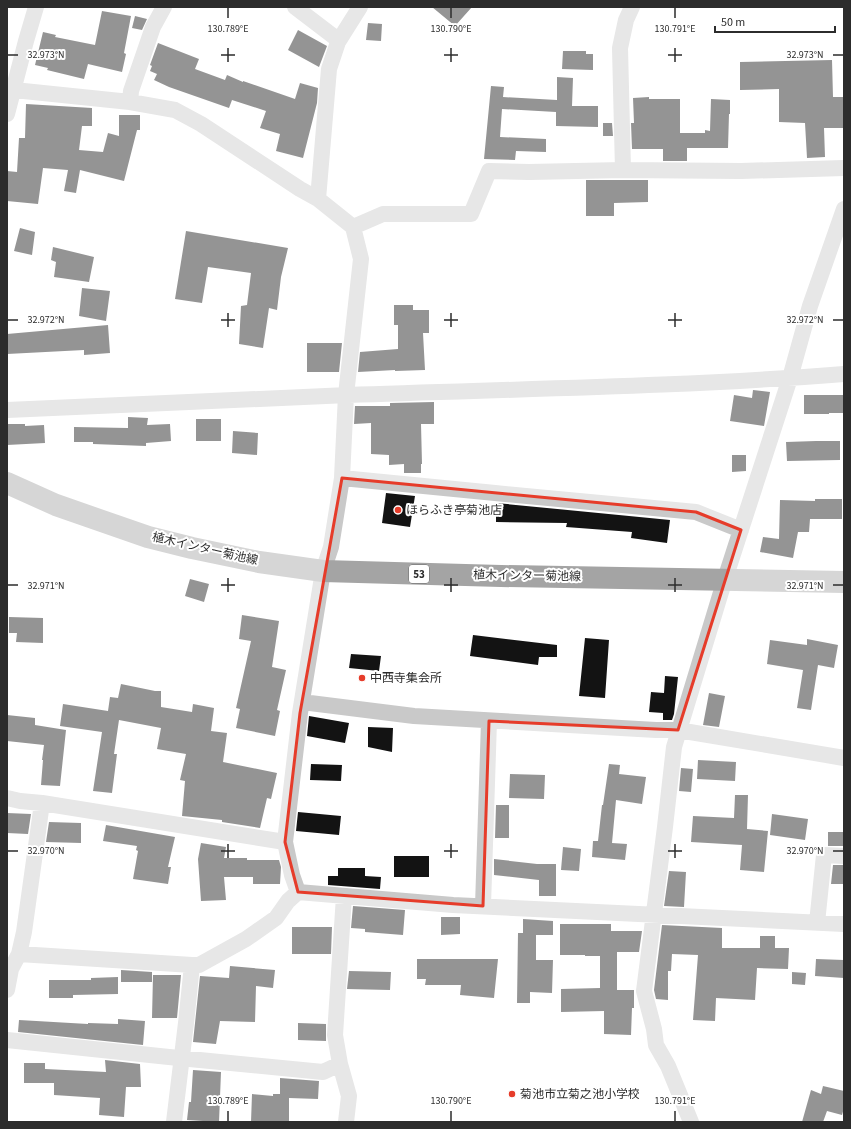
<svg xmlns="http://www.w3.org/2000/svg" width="851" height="1129" viewBox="0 0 851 1129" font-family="'Source Sans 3','Noto Sans JP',sans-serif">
<rect width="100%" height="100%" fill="#fff"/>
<!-- building -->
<path fill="#131313" d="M 432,7 L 472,7 L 455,26 Z
M 102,11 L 131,16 L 124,53 L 126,54 L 122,72 L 88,64 L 84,79 L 47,70 L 48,68 L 35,65 L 43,32 L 56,35 L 55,37 L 95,45 Z
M 135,16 L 147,19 L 142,30 L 132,28 Z
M 368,23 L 382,24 L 381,41 L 366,40 Z
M 298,30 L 327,46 L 319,67 L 288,50 Z
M 158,43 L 199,59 L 195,69 L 225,80 L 227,75 L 243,82 L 243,81 L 295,99 L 300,83 L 318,88 L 317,103 L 303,158 L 276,151 L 280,134 L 260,128 L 266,111 L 232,100 L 229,108 L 169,87 L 154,80 L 157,74 L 150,71 L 152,66 L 150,65 Z
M 563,51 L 586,51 L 586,54 L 593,54 L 593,70 L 562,69 Z
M 832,60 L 833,97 L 844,97 L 844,128 L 824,128 L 825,157 L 807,158 L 805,123 L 779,122 L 779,89 L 740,90 L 740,62 Z
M 557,77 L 573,78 L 572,106 L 598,106 L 598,127 L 556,126 L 556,112 L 502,109 L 500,137 L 546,139 L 546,152 L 516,151 L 515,160 L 484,159 L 491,86 L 504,87 L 503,97 L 557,100 Z
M 649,97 L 649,99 L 680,99 L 680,133 L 705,133 L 705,130 L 710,131 L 711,99 L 730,100 L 730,114 L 729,114 L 728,148 L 687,148 L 687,161 L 663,161 L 663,149 L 632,149 L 631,123 L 634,123 L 633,98 Z
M 26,104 L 92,108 L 92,126 L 82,126 L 79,150 L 103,152 L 108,133 L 119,136 L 119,115 L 140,115 L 140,130 L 137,130 L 124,181 L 80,170 L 76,193 L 64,191 L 68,170 L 43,168 L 38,204 L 7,201 L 7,171 L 17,172 L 19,138 L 25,138 Z
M 603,123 L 612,123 L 613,136 L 603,136 Z
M 586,180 L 648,180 L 648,202 L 614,203 L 614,216 L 586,216 Z
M 20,228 L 35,232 L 32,255 L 14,251 Z
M 186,231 L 288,248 L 281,277 L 277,310 L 269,308 L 263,348 L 239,344 L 241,306 L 247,305 L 251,273 L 208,267 L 202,303 L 175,299 Z
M 53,247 L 94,257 L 89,282 L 54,277 L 56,262 L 51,260 Z
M 82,288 L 110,291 L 106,321 L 79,316 Z
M 394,305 L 413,305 L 413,310 L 429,310 L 429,333 L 423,333 L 425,370 L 395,371 L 395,370 L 358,372 L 360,352 L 398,349 L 398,325 L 394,325 Z
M 108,325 L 110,353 L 84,355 L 84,350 L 7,354 L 7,334 Z
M 307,343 L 342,343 L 339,372 L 307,372 Z
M 753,390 L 770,392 L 764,426 L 730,421 L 734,395 L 752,398 Z
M 804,395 L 844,395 L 844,413 L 829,413 L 829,414 L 804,414 Z
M 434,402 L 434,424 L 421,424 L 422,464 L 421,464 L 421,473 L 404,473 L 404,464 L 389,465 L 389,455 L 371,454 L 371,423 L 354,424 L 355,406 L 390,406 L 390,403 Z
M 128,417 L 148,418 L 147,425 L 170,424 L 171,441 L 146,443 L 146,446 L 93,444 L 93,442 L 74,442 L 74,427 L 128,428 Z
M 196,419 L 221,419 L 221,441 L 196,441 Z
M 7,424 L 25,424 L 25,426 L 44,425 L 45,443 L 7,445 Z
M 233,431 L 258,433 L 257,455 L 232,453 Z
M 816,441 L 840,441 L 840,460 L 787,461 L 786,442 Z
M 732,455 L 746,455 L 746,471 L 732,472 Z
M 386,493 L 415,496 L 410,527 L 382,523 Z
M 815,499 L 842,499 L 842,519 L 810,519 L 809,532 L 798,532 L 793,558 L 760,552 L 763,537 L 779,539 L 780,500 L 815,501 Z
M 496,503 L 670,520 L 667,543 L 631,538 L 632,532 L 566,527 L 567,523 L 496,522 Z
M 190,579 L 209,584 L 204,602 L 185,596 Z
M 242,615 L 279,621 L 272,667 L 286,670 L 277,710 L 280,711 L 275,736 L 236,728 L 240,709 L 236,708 L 251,641 L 239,639 Z
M 9,617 L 43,618 L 43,643 L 16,642 L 17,633 L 9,633 Z
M 473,635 L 557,645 L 557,657 L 539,657 L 538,665 L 470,656 Z
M 585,638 L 609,640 L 605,698 L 579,696 Z
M 807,639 L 838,645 L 834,668 L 818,665 L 811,710 L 797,708 L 803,670 L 767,664 L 770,640 L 807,645 Z
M 351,654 L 381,656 L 379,671 L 349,668 Z
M 665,676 L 678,677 L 674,714 L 672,720 L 663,720 L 663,713 L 649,712 L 651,692 L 664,693 Z
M 121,684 L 155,691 L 161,691 L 161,707 L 192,712 L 193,704 L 214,708 L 211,731 L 227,733 L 223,762 L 277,773 L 271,799 L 267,798 L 260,828 L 222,822 L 222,820 L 182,816 L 185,781 L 180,780 L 186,754 L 157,749 L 161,728 L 119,720 L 114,754 L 117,754 L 112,793 L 93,791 L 102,732 L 60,726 L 63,704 L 108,711 L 110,697 L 118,698 Z
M 709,693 L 725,696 L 719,727 L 703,725 Z
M 7,715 L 35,718 L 35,725 L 66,730 L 60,786 L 41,785 L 43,760 L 42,760 L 44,745 L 7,741 Z
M 309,716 L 349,723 L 345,743 L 307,736 Z
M 368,727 L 393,728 L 392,752 L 368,747 Z
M 698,760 L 736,762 L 735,781 L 697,779 Z
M 311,764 L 342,765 L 341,781 L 310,780 Z
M 609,764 L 620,765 L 619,774 L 646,777 L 642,804 L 616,800 L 612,843 L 627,844 L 625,860 L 592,857 L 593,841 L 598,841 L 602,805 L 603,805 Z
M 681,768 L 693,769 L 691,792 L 679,791 Z
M 510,774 L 545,775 L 544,799 L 509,798 Z
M 735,795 L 748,795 L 747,829 L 768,831 L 764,872 L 740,870 L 742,845 L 691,842 L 693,816 L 734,818 Z
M 496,805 L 509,805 L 509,838 L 495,838 Z
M 298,812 L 341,816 L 339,835 L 296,831 Z
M 7,813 L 31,814 L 28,834 L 7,833 Z
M 772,814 L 808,819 L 805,840 L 770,835 Z
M 49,822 L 81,823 L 81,843 L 46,842 Z
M 106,825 L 175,837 L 168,867 L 171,867 L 168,884 L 133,879 L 138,851 L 136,850 L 137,846 L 103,841 Z
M 828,832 L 843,832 L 843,846 L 828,846 Z
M 201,843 L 226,847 L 224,858 L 247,858 L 247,860 L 279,860 L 281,867 L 280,884 L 253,884 L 253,877 L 224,877 L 226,900 L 201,901 L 198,859 Z
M 563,847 L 581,849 L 579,871 L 561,870 Z
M 394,856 L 429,856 L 429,877 L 394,877 Z
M 494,859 L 537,864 L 556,864 L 556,896 L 539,896 L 539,880 L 494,875 Z
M 833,865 L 844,865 L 844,884 L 831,884 Z
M 338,868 L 365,868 L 365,876 L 381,877 L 380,889 L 328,885 L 328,876 L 338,876 Z
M 669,871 L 686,872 L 684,907 L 664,906 Z
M 353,906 L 405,910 L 403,935 L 365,932 L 365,929 L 351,928 Z
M 441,917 L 460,917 L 460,934 L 441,935 Z
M 523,919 L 553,921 L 553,935 L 536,935 L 536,960 L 553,960 L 552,993 L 530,992 L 530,1003 L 517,1003 L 518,933 L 523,933 Z
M 560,924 L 611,924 L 611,931 L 642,931 L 639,952 L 617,952 L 617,990 L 634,990 L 634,1008 L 632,1008 L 631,1035 L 604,1034 L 604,1011 L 561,1012 L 561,989 L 600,988 L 600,956 L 585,956 L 585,955 L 560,955 Z
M 662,925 L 722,928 L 722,948 L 760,948 L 760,936 L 775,936 L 775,948 L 789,948 L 788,969 L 757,968 L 755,1000 L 716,998 L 715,1021 L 693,1020 L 698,955 L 672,954 L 671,971 L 668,971 L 668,1000 L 656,999 L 654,990 Z
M 292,927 L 332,927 L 331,954 L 292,954 Z
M 417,959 L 498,959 L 494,998 L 460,995 L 461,985 L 425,985 L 426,979 L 417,979 Z
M 816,959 L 844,960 L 844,978 L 815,976 Z
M 230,966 L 275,970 L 273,988 L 256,986 L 255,1022 L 220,1021 L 216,1044 L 193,1042 L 200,976 L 229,978 Z
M 121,970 L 152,972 L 152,982 L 121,982 Z
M 349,971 L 391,972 L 390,990 L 347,989 Z
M 792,972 L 806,973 L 805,985 L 792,984 Z
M 153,975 L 181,975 L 177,1018 L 152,1018 Z
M 118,977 L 118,994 L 73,995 L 73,998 L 49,998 L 49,980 L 91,980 L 91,978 Z
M 118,1019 L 145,1021 L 143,1045 L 18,1032 L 19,1020 L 88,1024 L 88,1023 L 118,1024 Z
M 298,1023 L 326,1024 L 326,1041 L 298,1040 Z
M 105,1060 L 140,1064 L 141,1087 L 126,1087 L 124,1117 L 99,1115 L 100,1098 L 54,1095 L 54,1083 L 24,1083 L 24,1063 L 45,1063 L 45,1069 L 106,1072 Z
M 193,1070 L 221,1072 L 219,1122 L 187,1120 L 189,1102 L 191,1102 Z
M 280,1078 L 319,1081 L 318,1099 L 289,1098 L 289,1122 L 251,1122 L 252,1094 L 273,1096 L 273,1094 L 280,1094 Z
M 823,1086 L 844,1091 L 844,1108 L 842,1115 L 827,1111 L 823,1122 L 802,1122 L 811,1090 L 821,1094 Z"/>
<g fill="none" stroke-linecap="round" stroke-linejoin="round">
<!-- street -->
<path stroke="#c9c9c9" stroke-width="16" d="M 295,7 L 333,36 L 339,39
M 7,86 L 11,87 L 14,90 L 130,102 L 175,110 L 201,124 L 300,189 L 318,199 L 353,227 L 361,259 L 346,395 L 342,478 L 331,547 L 323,571 L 300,713 L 285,842 L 292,875 L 298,892
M 130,102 L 131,91 L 153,27 L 164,7
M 7,114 L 26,41 L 36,7
M 623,170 L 620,48 L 626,20 L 632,7
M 318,199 L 329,69 L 338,42 L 360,7
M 353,227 L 383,214 L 471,214 L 489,171 L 529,172 L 623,170 L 741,171 L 844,168
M 7,410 C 121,406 234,399 348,395 C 513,389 679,387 844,374
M 342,478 L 495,493 L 696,512 L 741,530
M 302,702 L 414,716 L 656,730 L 678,730 L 844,758
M 7,798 L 20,801 L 42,803 L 285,842
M 42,803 L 24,932 L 19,954 L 192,965 L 199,965 L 246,939 L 276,918 L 288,901 L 298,892 L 453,905 L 844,924
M 344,896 L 335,1035 L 340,1064 L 349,1096 L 346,1122
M 483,906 L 489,721
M 817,923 L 824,855 L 844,856
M 7,990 L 11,969 L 19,954
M 7,1040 L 169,1057 L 323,1072 L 340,1064
M 174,1122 L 186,1023 L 192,965
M 691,1122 L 668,1066 L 656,1045 L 654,1029 L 644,991 L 665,827 L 674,747 L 725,579 L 790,378 L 810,306 L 844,209"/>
<!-- primary -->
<path stroke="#a4a4a4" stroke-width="22" d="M 7,483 L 56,505 L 148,537 L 192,548 L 259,562 L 323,571 L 501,576 L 844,582"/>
</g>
<!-- marked area -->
<path d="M0 0H851V1129H0ZM 342,478 L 696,512 L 741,530 L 678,730 L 489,721 L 483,906 L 298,892 L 285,842 L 300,713 Z" fill="#fff" fill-opacity=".55" fill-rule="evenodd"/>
<path fill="none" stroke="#e63c2a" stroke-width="3" stroke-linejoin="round" d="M 342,478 L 696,512 L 741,530 L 678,730 L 489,721 L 483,906 L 298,892 L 285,842 L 300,713 Z"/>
<!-- ticks -->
<path fill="none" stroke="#2c2c2c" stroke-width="1.5" d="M 228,8 L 228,18M 451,8 L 451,18M 675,8 L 675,18M 228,48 L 228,62M 451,48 L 451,62M 675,48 L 675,62M 8,55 L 18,55M 221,55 L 235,55M 444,55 L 458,55M 668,55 L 682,55M 833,55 L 843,55M 228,313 L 228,327M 451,313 L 451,327M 675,313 L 675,327M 8,320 L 18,320M 221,320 L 235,320M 444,320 L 458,320M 668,320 L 682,320M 833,320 L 843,320M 228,578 L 228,592M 451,578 L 451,592M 675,578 L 675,592M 8,585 L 18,585M 221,585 L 235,585M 444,585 L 458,585M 668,585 L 682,585M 833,585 L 843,585M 228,844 L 228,858M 451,844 L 451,858M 675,844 L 675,858M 8,851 L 18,851M 221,851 L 235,851M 444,851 L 458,851M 668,851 L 682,851M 833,851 L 843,851M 228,1111 L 228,1121M 451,1111 L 451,1121M 675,1111 L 675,1121"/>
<!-- markers -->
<g fill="#e63c2a" stroke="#fff" stroke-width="1.5">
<circle cx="398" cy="510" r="4"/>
<circle cx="362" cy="678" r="4"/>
<circle cx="512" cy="1094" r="4"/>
</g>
<g text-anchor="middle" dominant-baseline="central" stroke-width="4" stroke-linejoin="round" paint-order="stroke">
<!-- shield labels -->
<rect fill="#fff" stroke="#6b6b6b" stroke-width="1" x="409" y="565" width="20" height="18" rx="3"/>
<g font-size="11" font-weight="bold" fill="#2c2c2c">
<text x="419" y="574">53</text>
</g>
<!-- poi labels -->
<g font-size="12" fill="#2c2c2c" stroke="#fff" text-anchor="start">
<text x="406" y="510">ほらふき亭菊池店</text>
<text x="370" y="678">中西寺集会所</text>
<text x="520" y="1094">菊池市立菊之池小学校</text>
</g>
<!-- street labels -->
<g font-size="12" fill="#2c2c2c" stroke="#fff">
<text transform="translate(205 549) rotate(13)">植木インター菊池線</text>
<text transform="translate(527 576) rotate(1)">植木インター菊池線</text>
</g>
</g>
<g font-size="10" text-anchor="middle" fill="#2c2c2c" stroke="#fff" stroke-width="4" stroke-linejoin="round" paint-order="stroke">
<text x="228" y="32">130.789°E</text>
<text x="451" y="32">130.790°E</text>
<text x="675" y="32">130.791°E</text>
<text x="46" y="58">32.973°N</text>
<text x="805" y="58">32.973°N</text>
<text x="46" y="323">32.972°N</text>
<text x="805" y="323">32.972°N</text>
<text x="46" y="589">32.971°N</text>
<text x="805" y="589">32.971°N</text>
<text x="46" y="854">32.970°N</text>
<text x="805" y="854">32.970°N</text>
<text x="228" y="1104">130.789°E</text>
<text x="451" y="1104">130.790°E</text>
<text x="675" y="1104">130.791°E</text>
</g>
<!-- border -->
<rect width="851" height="1129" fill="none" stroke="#2c2c2c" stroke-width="16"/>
<!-- scale -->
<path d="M715 26v6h120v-6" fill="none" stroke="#2c2c2c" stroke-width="2"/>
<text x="721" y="26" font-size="12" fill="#2c2c2c" stroke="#ffffff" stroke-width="3" paint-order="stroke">50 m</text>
</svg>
